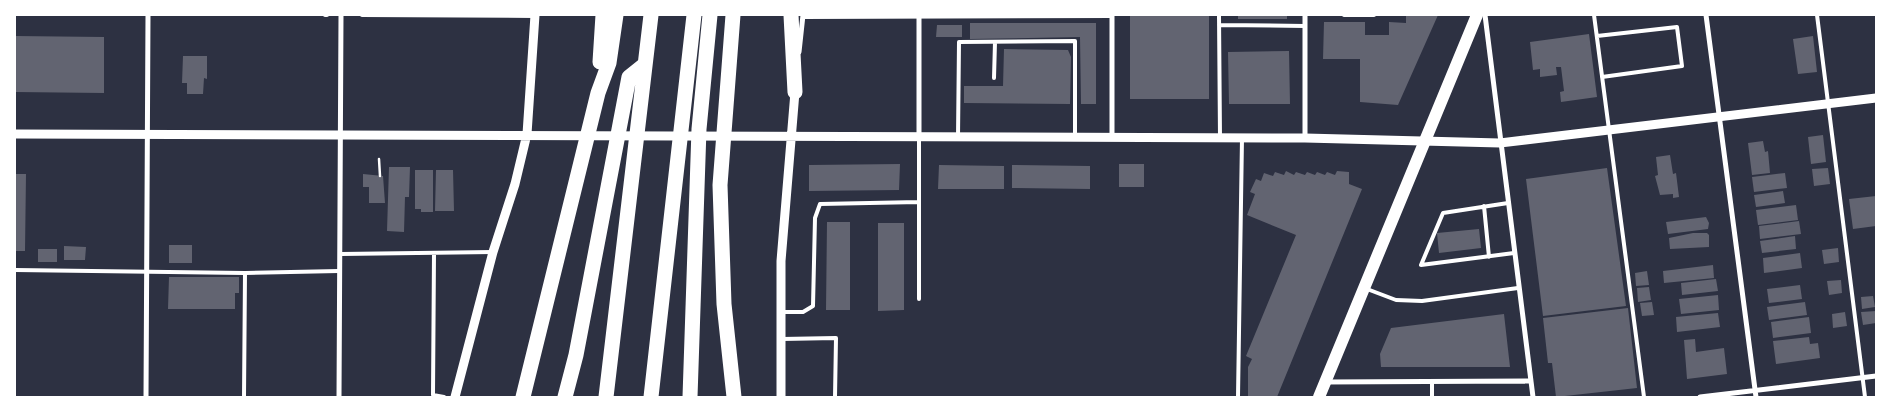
<svg xmlns="http://www.w3.org/2000/svg" width="1891" height="412" viewBox="0 0 1891 412" font-family="'PT Sans Narrow',sans-serif">
<rect width="100%" height="100%" fill="#2d3142"/>
<!-- building -->
<path fill="#626471" d="M 1130,15 L 1209,15 L 1209,99 L 1130,99 Z
M 1238,15 L 1287,15 L 1287,19 L 1238,19 Z
M 1406,15 L 1438,15 L 1398,105 L 1360,102 L 1360,59 L 1323,59 L 1324,22 L 1365,22 L 1365,35 L 1389,35 L 1389,22 L 1406,23 Z
M 970,23 L 1096,23 L 1096,104 L 1081,104 L 1080,37 L 970,39 Z
M 937,25 L 962,25 L 962,37 L 936,37 Z
M 1589,34 L 1597,97 L 1561,102 L 1560,92 L 1564,91 L 1561,67 L 1556,67 L 1557,75 L 1540,77 L 1540,69 L 1533,70 L 1530,42 Z
M 15,36 L 104,37 L 104,93 L 15,92 Z
M 1813,36 L 1817,72 L 1798,74 L 1793,39 Z
M 1004,49 L 1068,50 L 1071,57 L 1070,104 L 964,103 L 964,86 L 1003,86 Z
M 1289,51 L 1290,104 L 1229,104 L 1228,52 Z
M 183,56 L 207,56 L 207,79 L 204,78 L 203,94 L 187,94 L 187,83 L 182,83 Z
M 1823,135 L 1826,162 L 1811,164 L 1808,137 Z
M 1763,141 L 1765,152 L 1768,151 L 1770,173 L 1752,175 L 1748,143 Z
M 1670,155 L 1673,174 L 1676,173 L 1679,197 L 1673,198 L 1673,194 L 1660,195 L 1655,176 L 1658,175 L 1656,157 Z
M 900,164 L 899,190 L 809,191 L 809,165 Z
M 1119,164 L 1144,164 L 1144,187 L 1119,187 Z
M 939,165 L 1004,166 L 1004,189 L 938,189 Z
M 1012,165 L 1090,166 L 1090,189 L 1012,188 Z
M 389,167 L 410,167 L 409,197 L 405,197 L 404,232 L 387,231 Z
M 1607,168 L 1626,306 L 1543,316 L 1526,179 Z
M 1828,168 L 1830,184 L 1814,186 L 1812,169 Z
M 415,170 L 433,170 L 433,212 L 421,212 L 421,209 L 415,209 Z
M 436,170 L 453,170 L 454,211 L 435,211 Z
M 1286,171 L 1294,175 L 1296,172 L 1305,175 L 1307,172 L 1315,175 L 1317,172 L 1325,175 L 1327,172 L 1335,175 L 1337,171 L 1349,172 L 1349,184 L 1362,189 L 1277,397 L 1248,397 L 1248,367 L 1252,359 L 1246,356 L 1296,235 L 1247,215 L 1255,194 L 1250,192 L 1256,179 L 1261,181 L 1264,173 L 1273,176 L 1275,172 L 1284,175 Z
M 1785,173 L 1787,188 L 1754,192 L 1752,177 Z
M 15,174 L 26,174 L 25,251 L 15,251 Z
M 363,174 L 383,176 L 385,203 L 369,203 L 369,187 L 363,187 Z
M 1783,191 L 1785,203 L 1756,207 L 1754,195 Z
M 1876,196 L 1876,226 L 1853,229 L 1849,199 Z
M 1796,205 L 1798,220 L 1758,225 L 1756,210 Z
M 1706,217 L 1709,223 L 1708,229 L 1668,234 L 1666,222 Z
M 1799,221 L 1801,234 L 1760,239 L 1759,226 Z
M 827,222 L 850,222 L 850,310 L 826,310 Z
M 878,223 L 904,223 L 904,310 L 878,311 Z
M 1479,229 L 1481,248 L 1439,253 L 1437,233 Z
M 1693,233 L 1707,233 L 1709,235 L 1709,247 L 1670,249 L 1669,238 Z
M 1795,236 L 1796,249 L 1762,253 L 1760,241 Z
M 169,245 L 192,245 L 192,263 L 169,263 Z
M 64,246 L 86,247 L 85,260 L 64,260 Z
M 1838,248 L 1839,262 L 1824,264 L 1822,250 Z
M 38,249 L 57,249 L 57,262 L 38,262 Z
M 1800,253 L 1802,268 L 1764,273 L 1763,258 Z
M 1713,265 L 1714,278 L 1664,283 L 1663,271 Z
M 1647,271 L 1649,285 L 1636,286 L 1635,273 Z
M 169,277 L 239,277 L 239,293 L 235,293 L 235,309 L 168,309 Z
M 1716,279 L 1718,291 L 1682,295 L 1681,283 Z
M 1841,280 L 1842,293 L 1829,295 L 1827,281 Z
M 1800,285 L 1802,299 L 1769,303 L 1767,289 Z
M 1649,287 L 1651,300 L 1638,302 L 1637,288 Z
M 1718,295 L 1719,310 L 1681,314 L 1679,299 Z
M 1873,296 L 1875,307 L 1862,309 L 1861,297 Z
M 1652,302 L 1654,315 L 1642,316 L 1640,303 Z
M 1805,302 L 1807,315 L 1769,320 L 1767,307 Z
M 1628,308 L 1637,388 L 1556,397 L 1552,363 L 1548,363 L 1543,318 Z
M 1876,311 L 1876,323 L 1863,325 L 1861,312 Z
M 1845,312 L 1847,326 L 1833,328 L 1832,314 Z
M 1718,313 L 1720,327 L 1677,332 L 1676,317 Z
M 1504,314 L 1510,367 L 1381,367 L 1380,354 L 1391,328 Z
M 1809,317 L 1811,333 L 1773,338 L 1771,322 Z
M 1809,337 L 1810,344 L 1818,343 L 1820,358 L 1776,364 L 1773,341 Z
M 1695,339 L 1696,352 L 1724,348 L 1727,374 L 1687,379 L 1684,340 Z"/>
<g fill="none" stroke-linecap="round" stroke-linejoin="round">
<!-- path -->
<path stroke="#fff" stroke-width="2.5" d="M 379,159 L 380,176"/>
<!-- service -->
<path stroke="#fff" stroke-width="4" d="M 325,15 L 327,15
M 362,15 L 535,16
M 1219,15 L 1220,138
M 1344,15 L 1374,15
M 1594,15 L 1644,397
M 1817,15 L 1865,397
M 803,17 L 1112,16
M 1219,25 L 1305,26
M 1597,36 L 1677,27 L 1682,66 L 1602,77
M 994,78 L 995,42
M 919,137 L 919,299
M 958,137 L 959,42 L 1075,41 L 1075,136
M 1508,203 L 1443,213 L 1421,265 L 1514,253
M 1484,206 L 1489,257
M 434,253 L 433,395 L 444,397
M 341,254 L 493,252
M 15,270 L 245,273 L 339,271
M 1367,289 L 1396,300 L 1422,301 L 1518,288
M 781,312 L 803,312 L 813,306 L 815,218 L 820,204 L 919,202
M 782,339 L 836,338 L 835,397
M 1432,381 L 1432,397
M 244,397 L 245,273
M 1238,397 L 1242,138"/>
<!-- minor -->
<path stroke="#fff" stroke-width="5" d="M 1485,15 L 1533,397
M 1706,15 L 1756,397
M 799,52 L 803,15
M 919,137 L 919,15
M 1112,137 L 1112,15
M 1305,138 L 1305,15
M 1326,382 L 1531,381
M 146,397 L 148,15
M 339,397 L 341,15
M 1700,397 L 1876,376"/>
<!-- tertiary -->
<path stroke="#fff" stroke-width="9" d="M 15,134 L 1305,138 L 1500,143 L 1876,98
M 455,397 L 493,252 L 515,184 L 527,134 L 535,15
M 781,397 L 781,261 L 795,92"/>
<!-- primary -->
<path stroke="#fff" stroke-width="12" d="M 1319,397 L 1477,15"/>
<!-- motorway -->
<path stroke="#fff" stroke-width="15" d="M 733,15 L 720,185 L 724,304 L 734,397
M 791,15 L 795,92
M 600,62 L 603,15
M 523,397 L 598,93 L 609,63 L 616,15
M 565,397 L 576,355 L 629,77 L 644,65
M 606,397 L 651,15
M 651,397 L 694,15
M 690,397 L 699,129 L 710,15"/>
</g>
<!-- border -->
<rect width="1891" height="412" fill="none" stroke="#ffffff" stroke-width="32"/>
</svg>
